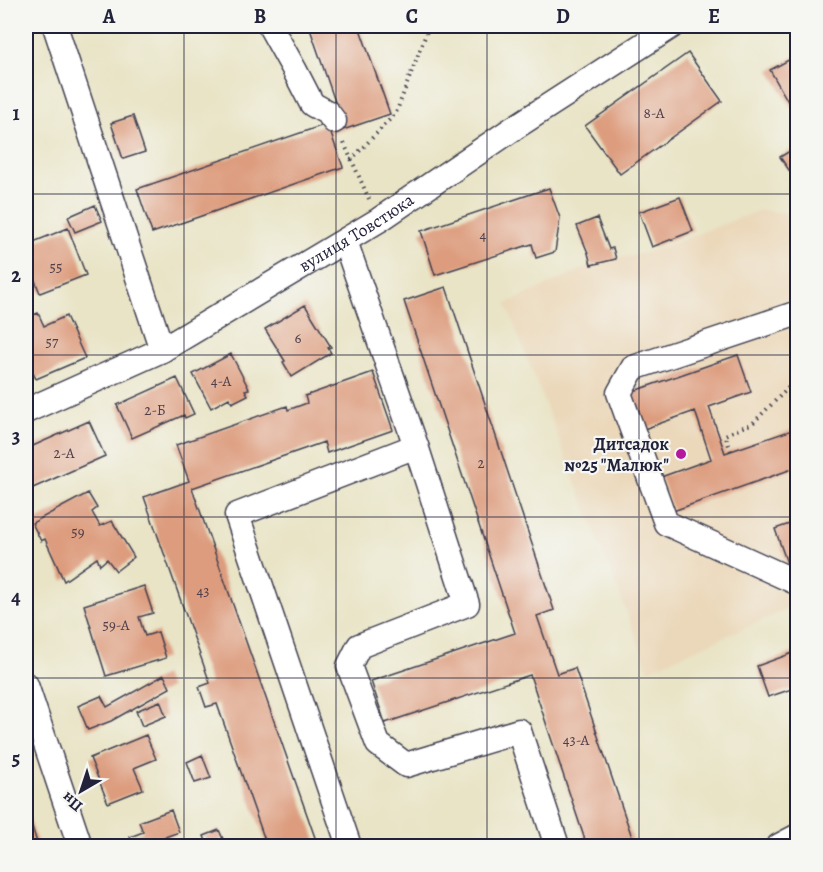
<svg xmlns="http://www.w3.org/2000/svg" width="823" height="872" viewBox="0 0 823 872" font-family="Alegreya,serif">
<rect width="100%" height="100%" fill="#f6f6f2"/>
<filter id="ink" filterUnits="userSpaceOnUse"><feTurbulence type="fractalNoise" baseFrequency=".0167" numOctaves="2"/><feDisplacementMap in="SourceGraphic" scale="12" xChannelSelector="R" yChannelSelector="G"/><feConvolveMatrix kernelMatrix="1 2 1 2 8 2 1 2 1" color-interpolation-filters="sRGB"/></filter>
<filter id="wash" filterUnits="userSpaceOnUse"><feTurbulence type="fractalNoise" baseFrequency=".008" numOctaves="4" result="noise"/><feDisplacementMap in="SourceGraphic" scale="24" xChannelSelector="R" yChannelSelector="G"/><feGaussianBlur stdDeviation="1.35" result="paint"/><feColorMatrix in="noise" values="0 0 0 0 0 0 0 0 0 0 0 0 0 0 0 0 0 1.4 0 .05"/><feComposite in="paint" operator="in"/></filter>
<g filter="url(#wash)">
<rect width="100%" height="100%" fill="#e9e4c6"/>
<!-- built -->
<path fill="#ebd8ba" d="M 760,210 L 797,214 L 797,605 L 649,670 L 506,304 L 591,265 L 652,251 Z"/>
<g id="blocks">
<!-- building -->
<path fill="#dd9c7e" d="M 309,26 L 359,26 L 390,114 L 331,134 L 343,167 L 152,233 L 137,189 L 341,119 Z
M 688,53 L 722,101 L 620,174 L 585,126 Z
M 798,55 L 798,119 L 770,70 Z
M 133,116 L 145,152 L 123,159 L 111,123 Z
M 798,146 L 798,183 L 780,157 Z
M 549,188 L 560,218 L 555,252 L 536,258 L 532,244 L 435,275 L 421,231 Z
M 680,197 L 693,231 L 652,247 L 639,212 Z
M 95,205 L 102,221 L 75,232 L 68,217 Z
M 597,218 L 609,249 L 613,248 L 616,259 L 591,265 L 588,253 L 577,226 Z
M 68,228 L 86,275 L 40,293 L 26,258 L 26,245 Z
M 446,287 L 554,610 L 537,616 L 557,674 L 575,668 L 635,846 L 587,846 L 530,675 L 385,723 L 371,681 L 515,633 L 404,301 Z
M 305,305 L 331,347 L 328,348 L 331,353 L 292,377 L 283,362 L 285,361 L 265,329 Z
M 38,313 L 44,326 L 66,316 L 85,358 L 36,379 L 26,359 L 26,318 Z
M 231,354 L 249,389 L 245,390 L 248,395 L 232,403 L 229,398 L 211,408 L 193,374 Z
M 738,355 L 751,392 L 709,407 L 725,453 L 798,428 L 798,467 L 673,511 L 661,477 L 711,459 L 695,411 L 644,429 L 631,392 Z
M 373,372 L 393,430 L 327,453 L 324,442 L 192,488 L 318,846 L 267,846 L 217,704 L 206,707 L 199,687 L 210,683 L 144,497 L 189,481 L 176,445 L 287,406 L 288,410 L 307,403 L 305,396 Z
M 177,378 L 194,414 L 185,418 L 184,415 L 132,438 L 117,405 Z
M 89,421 L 105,456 L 26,491 L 26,449 Z
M 88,493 L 97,508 L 92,512 L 100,526 L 112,521 L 134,557 L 116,571 L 107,559 L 100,565 L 97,558 L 64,581 L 45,539 L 41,541 L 32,523 Z
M 798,521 L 798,563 L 788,566 L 775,529 Z
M 144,586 L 153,613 L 139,617 L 145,636 L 158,632 L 166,658 L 106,676 L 84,605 Z
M 798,651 L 798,687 L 768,697 L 757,666 Z
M 164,675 L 170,688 L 111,721 L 88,730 L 78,706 L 101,696 L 107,707 Z
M 160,701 L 166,716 L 142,726 L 136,711 Z
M 146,735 L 156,759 L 134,768 L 143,789 L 108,803 L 90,758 Z
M 202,755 L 211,778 L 195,783 L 187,762 Z
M 26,807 L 38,846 L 26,846 Z
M 171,810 L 179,832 L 140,846 L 134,846 L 130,837 L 143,832 L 139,822 Z
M 219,830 L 223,839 L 208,846 L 204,836 Z"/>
</g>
</g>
<g filter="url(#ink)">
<use href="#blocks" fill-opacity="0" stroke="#403f50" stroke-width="1.5"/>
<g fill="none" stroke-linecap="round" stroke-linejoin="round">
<!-- minor casing -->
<g stroke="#403f50" stroke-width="27">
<g id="minor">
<path d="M 55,26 L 162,350"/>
<path d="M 270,26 L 294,69 L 312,104 L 328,113 L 334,121"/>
<path d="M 345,241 L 416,446 L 467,604 L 359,646 L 349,666 L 378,744 L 406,765 L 519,731 L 557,846"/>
<path d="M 798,313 L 633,368 L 619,393 L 666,523 L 798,583"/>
<path id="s1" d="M 26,411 L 162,350 L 379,220 L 514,128 L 672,26"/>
<path d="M 26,685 L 80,846"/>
<path d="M 349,846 L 237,515 L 416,446"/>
<path d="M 779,846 L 798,836"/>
</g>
</g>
<!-- path -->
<path stroke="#403f50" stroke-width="4" stroke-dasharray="1.5 4.5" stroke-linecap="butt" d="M 344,143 L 369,199
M 351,160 L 396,113 L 429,26
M 731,451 L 725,435 L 753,423 L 798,378"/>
<!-- minor -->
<use href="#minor" stroke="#fff" stroke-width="24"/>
</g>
</g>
<!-- grid -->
<path fill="none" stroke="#22223b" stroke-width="1.5" stroke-opacity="0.55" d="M 184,26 L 184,846M 336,26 L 336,846M 487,26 L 487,846M 639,26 L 639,846M 26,194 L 798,194M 26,355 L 798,355M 26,517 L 798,517M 26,678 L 798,678"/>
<!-- markers -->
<circle fill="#b5179e" stroke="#f6f6f2" stroke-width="2" cx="681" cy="454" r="6"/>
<g text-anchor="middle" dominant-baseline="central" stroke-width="4.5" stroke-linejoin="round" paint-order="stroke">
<!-- number labels -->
<g font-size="15" fill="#51404c">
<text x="654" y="113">8-А</text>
<text x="483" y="235">4</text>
<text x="56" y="267">55</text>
<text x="298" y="338">6</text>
<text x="52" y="342">57</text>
<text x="221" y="381">4-А</text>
<text x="155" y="410">2-Б</text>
<text x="64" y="453">2-А</text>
<text x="481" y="463">2</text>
<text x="78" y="532">59</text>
<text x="203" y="591">43</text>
<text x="116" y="625">59-А</text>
<text x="576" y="740">43-А</text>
</g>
<!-- street labels -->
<g font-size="18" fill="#22223b" stroke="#f6f6f2">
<text stroke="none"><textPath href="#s1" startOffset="376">вулиця Товстюка</textPath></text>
</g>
<!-- poi labels -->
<g font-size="18" font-weight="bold" fill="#22223b" stroke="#f6f6f2" text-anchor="end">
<text x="669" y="444">Дитсадок<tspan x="669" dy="21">№25 "Малюк"</tspan></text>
</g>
</g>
<!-- margin -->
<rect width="823" height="872" fill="none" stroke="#f6f6f2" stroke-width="66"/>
<!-- north arrow -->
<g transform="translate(81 791) rotate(219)" stroke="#f6f6f2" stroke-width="4.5" paint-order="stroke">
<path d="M0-4.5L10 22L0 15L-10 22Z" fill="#22223b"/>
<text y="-9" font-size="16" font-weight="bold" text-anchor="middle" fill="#22223b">Пн</text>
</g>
<rect x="33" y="33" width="757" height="806" fill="none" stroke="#22223b" stroke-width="2"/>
<g font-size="20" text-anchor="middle" font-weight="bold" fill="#22223b">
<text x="109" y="23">A</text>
<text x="260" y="23">B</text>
<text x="412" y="23">C</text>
<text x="563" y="23">D</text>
<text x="714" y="23">E</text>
<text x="16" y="120">1</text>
<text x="16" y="282">2</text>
<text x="16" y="443">3</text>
<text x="16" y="604">4</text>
<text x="16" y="765">5</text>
</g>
</svg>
